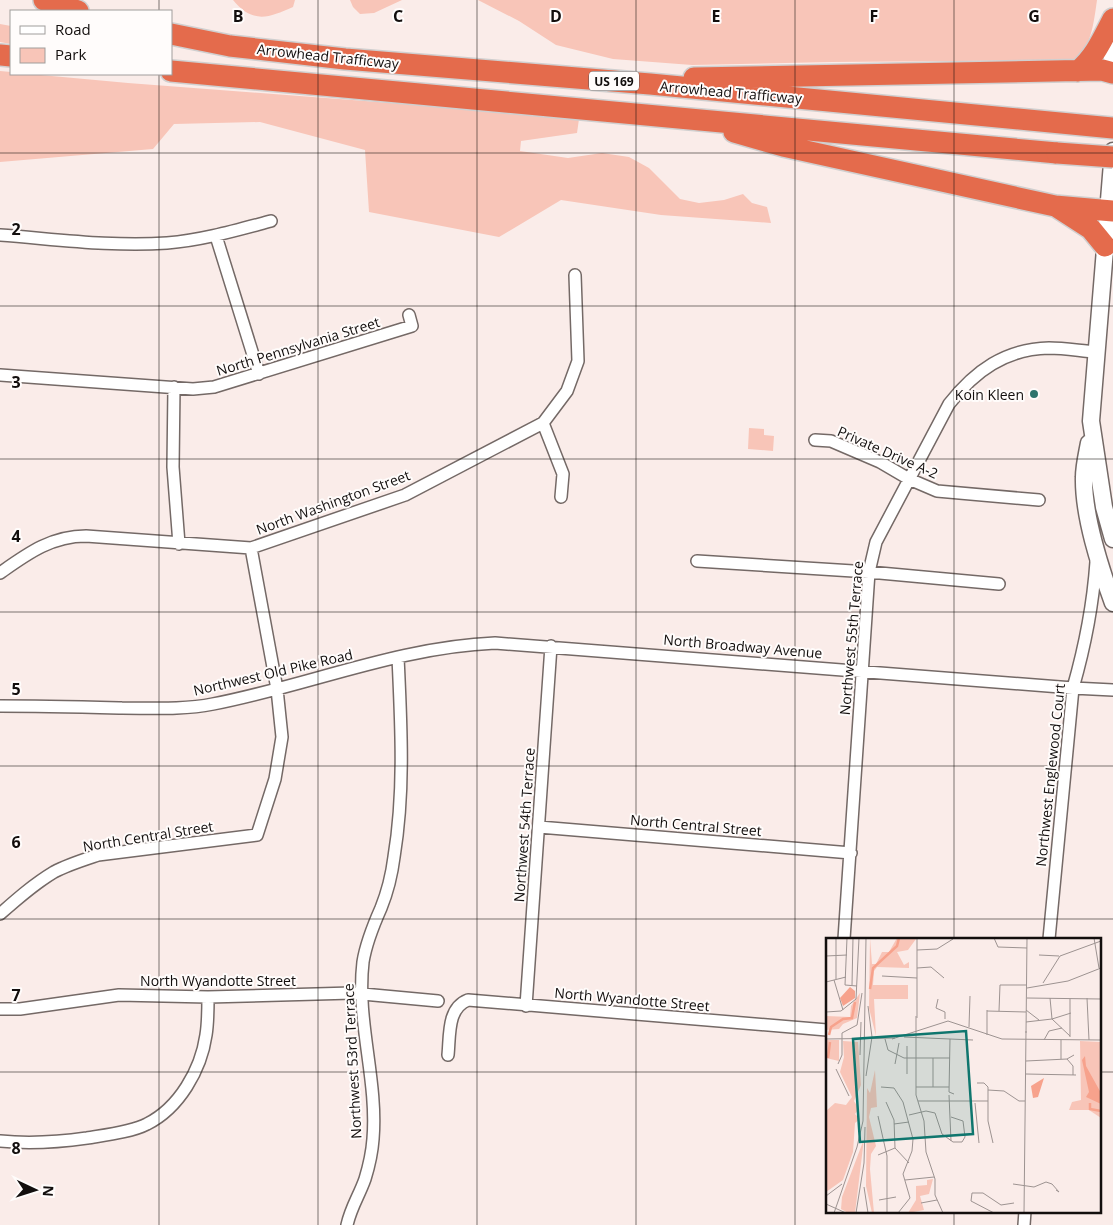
<svg xmlns="http://www.w3.org/2000/svg" width="1113" height="1225" viewBox="0 0 1113 1225" font-family="'Open Sans',sans-serif">
<rect width="100%" height="100%" fill="#faece9"/>
<!-- green -->
<path fill="#f8c5b8" d="M 233,0 L 295,0 L 293,7 C 268,18 253,24 233,0 Z
M 350,0 L 402,0 L 374,13 L 360,14 L 353,7 Z
M 478,0 L 1097,0 C 1094,21 1092,43 1077,60 L 832,62 L 692,65 L 613,59 L 556,45 L 519,21 Z
M 0,24 L 11,26 L 11,44 L 0,42 Z
M 0,71 L 11,72 L 11,74 L 30,74 L 128,83 L 391,103 L 579,119 L 577,133 L 521,141 L 520,151 L 568,158 L 602,153 L 629,157 L 649,168 L 680,199 L 699,203 L 724,200 L 743,194 L 752,203 L 767,207 L 771,223 L 661,215 L 561,200 L 499,237 L 369,212 L 365,150 L 260,122 L 174,124 L 153,149 L 0,162 Z
M 749,428 L 764,429 L 764,435 L 774,436 L 773,451 L 748,449 Z"/>
<g fill="none" stroke-linecap="round" stroke-linejoin="round">
<!-- street casing -->
<g stroke="#746966" stroke-width="14">
<path id="street" d="M 0,235 C 55,239 112,247 167,243 C 203,240 237,230 271,221
M 216,236 L 259,374
M 0,375 L 193,389 L 214,387 L 412,326 L 409,315
M 174,387 L 173,467 L 179,544
M 543,423 L 563,474 L 561,497
M 815,440 L 831,441 L 880,462 L 909,479 L 937,491 L 1039,500
M 697,561 L 869,572 L 999,584
M 0,573 C 27,554 51,536 86,536 L 251,548 L 405,495 L 543,423 L 567,391 L 578,361 L 575,275
M 0,706 C 41,706 81,707 122,708 C 152,708 183,710 213,704 C 307,686 398,647 495,643 L 1073,688 L 1113,690
M 539,827 L 851,853
M 0,914 C 17,899 34,884 54,872 C 67,865 83,860 98,855 L 257,835 L 275,779 L 282,737 L 277,689 L 251,548
M 844,939 L 869,572 L 876,542 L 949,404 C 975,371 1005,349 1049,348 C 1065,348 1081,351 1096,352
M 1049,939 L 1073,688 C 1085,646 1093,605 1096,562
M 526,1006 L 551,646
M 0,1009 L 20,1009 L 119,995 L 208,997 L 352,993 L 438,1001
M 448,1055 C 450,1036 447,1008 468,1000 L 827,1030
M 0,1141 C 29,1144 59,1142 87,1138 C 105,1135 132,1132 147,1124 C 179,1108 201,1070 206,1035 C 208,1023 208,1010 208,997
M 347,1225 C 351,1207 359,1196 365,1179 C 369,1166 372,1153 373,1139 C 378,1080 356,1021 363,962 C 366,943 373,926 381,908 C 387,893 392,873 394,857 C 405,791 401,723 398,657
M 1024,1225 L 1025,1211"/>
</g>
<!-- secondary casing -->
<g stroke="#746966" stroke-width="19">
<path id="secondary" d="M 1113,25 L 1111,50 L 1113,64
M 1113,151 L 1091,421 L 1104,507 L 1113,539
M 1089,443 C 1087,454 1084,466 1084,477 C 1083,516 1100,567 1113,603"/>
</g>
<!-- highway casing -->
<g stroke="#d0cfcf" stroke-width="24">
<path id="highway" d="M 44,0 L 78,11
M 171,34 L 230,46 L 345,59 L 650,84 L 1113,128
M 0,55 L 11,56
M 171,71 L 1057,153
M 1078,71 C 1095,57 1103,38 1113,19
M 694,78 L 1102,70 L 1113,73
M 734,132 L 783,146 L 1055,206 L 1113,211
M 1057,207 L 1091,229 L 1105,246"/>
</g>
<!-- street -->
<use href="#street" stroke="#fff" stroke-width="11"/>
<!-- secondary -->
<use href="#secondary" stroke="#fff" stroke-width="16"/>
<!-- highway -->
<use href="#highway" stroke="#e46b4c" stroke-width="21"/>
<!-- highway-bridge casing -->
<g stroke="#d0cfcf" stroke-width="24" stroke-linecap="butt">
<path id="highway-bridge" d="M 1057,153 L 1113,157"/>
</g>
<!-- highway-bridge -->
<use href="#highway-bridge" stroke="#e46b4c" stroke-width="21"/>
</g>
<!-- grid -->
<path fill="none" stroke="#120e0d" stroke-width="1" stroke-opacity="0.55" d="M 159,0 L 159,11M 318,0 L 318,1225M 477,0 L 477,1225M 636,0 L 636,1225M 795,0 L 795,1225M 954,0 L 954,939M 159,74 L 159,1225M 0,153 L 1113,153M 0,306 L 1113,306M 0,459 L 1113,459M 0,612 L 1113,612M 0,766 L 1113,766M 0,919 L 1113,919M 0,1072 L 827,1072M 1099,1072 L 1113,1072M 954,1211 L 954,1225"/>
<!-- markers -->
<circle fill="#2d746d" stroke="#fffcfb" stroke-width="2" cx="1034" cy="394" r="5"/>
<g text-anchor="middle" dominant-baseline="central" stroke-width="4" stroke-linejoin="round" paint-order="stroke">
<!-- shield labels -->
<rect fill="#fffcfb" stroke="#595554" stroke-width="1" x="589" y="71.5" width="50" height="19" rx="4"/>
<g font-size="12" font-weight="bold" fill="#120e0d">
<text x="614" y="81">US 169</text>
</g>
<!-- street labels -->
<g font-size="14" fill="#120e0d" stroke="#fffcfb">
<text transform="translate(328 56) rotate(6)">Arrowhead Trafficway</text>
<text transform="translate(731 92) rotate(5)">Arrowhead Trafficway</text>
<text transform="translate(298 346) rotate(-17)">North Pennsylvania Street</text>
<text transform="translate(888 452) rotate(24)">Private Drive A-2</text>
<text transform="translate(333 502) rotate(-20)">North Washington Street</text>
<text transform="translate(851 638) rotate(-85)">Northwest 55th Terrace</text>
<text transform="translate(743 646) rotate(5)">North Broadway Avenue</text>
<text transform="translate(273 672) rotate(-13)">Northwest Old Pike Road</text>
<text transform="translate(1050 775) rotate(-84)">Northwest Englewood Court</text>
<text transform="translate(524 825) rotate(-86)">Northwest 54th Terrace</text>
<text transform="translate(696 825) rotate(5)">North Central Street</text>
<text transform="translate(148 836) rotate(-9)">North Central Street</text>
<text x="218" y="980">North Wyandotte Street</text>
<text transform="translate(632 999) rotate(5)">North Wyandotte Street</text>
<text transform="translate(352 1061) rotate(-93)">Northwest 53rd Terrace</text>
</g>
<!-- poi labels -->
<g font-size="14" fill="#120e0d" stroke="#fffcfb" text-anchor="end">
<text x="1024" y="394">Koin Kleen</text>
</g>
</g>
<!-- overview -->
<g transform="translate(826 938)">
<rect width="275" height="275" fill="#faece9"/>
<path d="M 44,0 L 46,26 L 50,26 L 56,14 L 63,14 L 71,0 L 90,1 L 82,12 L 71,14 L 78,27 L 83,24 L 83,30 L 51,29 L 48,33 L 47,47 L 82,47 L 82,61 L 48,61 L 50,98 L 43,70 ZM 34,55 L 31,80 L 17,86 L 13,91 L 0,92 L 0,78 L 24,79 L 25,68 ZM 0,102 L 13,102 L 13,123 L 0,120 ZM 17,103 L 32,104 L 35,147 L 28,163 L 33,171 L 29,176 L 34,181 L 29,185 L 27,214 L 17,242 L 0,254 L 0,173 L 9,165 L 20,167 L 26,159 L 14,134 L 18,119 ZM 254,103 L 275,104 L 275,180 L 263,172 L 243,172 L 246,164 L 255,162 ZM 49,132 L 51,169 L 45,170 L 43,179 L 50,208 L 45,216 L 44,231 L 48,275 L 46,275 L 40,248 L 41,150 L 44,155 ZM 38,201 L 29,275 L 22,275 L 15,271 L 16,259 ZM 107,241 L 103,256 L 94,258 L 98,272 L 82,275 L 90,262 L 90,248 L 101,247 L 101,242 Z" fill="#f8c5b8"/>
<path d="M 24,49 L 29,53 L 29,60 L 17,68 L 14,60 ZM 259,118 L 260,128 L 275,155 L 275,166 L 260,159 L 263,154 L 256,122 ZM 218,140 L 212,159 L 207,160 L 205,148 Z" fill="#f7a28c"/>
<path fill="none" stroke="#f7a28c" stroke-width="2.5" d="M 44,51 L 47,30 L 71,8 L 73,0M 3,97 L 5,89 L 17,81 L 26,80 L 29,64M 2,120 L 4,104M 264,165 L 264,171 L 275,173"/>
<path fill="none" stroke="#9d9391" stroke-width="1" d="M 21,0 L 19,47 L 31,48M 168,0 L 172,9 L 201,10M 268,0 L 273,30M 91,12 L 111,11 L 127,1M 213,17 L 233,18M 0,18 L 21,17M 91,30 L 105,29 L 118,40M 56,38 L 91,40M 10,41 L 10,0M 8,42 L 17,72M 0,44 L 20,39M 217,45 L 234,18 L 275,3M 26,47 L 27,0M 201,50 L 242,43 L 275,30M 201,60 L 275,61M 224,60 L 226,81 L 245,75M 261,60 L 263,102M 112,61 L 110,70 L 119,74 L 119,81M 200,72 L 213,82M 161,73 L 200,74M 173,73 L 174,47 L 201,47M 0,74 L 15,73 L 30,61 L 33,0M 90,78 L 90,157 L 98,183 L 100,214 L 109,241 L 109,257 L 117,275M 91,80 L 91,0M 200,84 L 226,81 L 244,98M 143,89 L 144,58M 200,95 L 201,0M 161,97 L 161,72M 78,99 L 147,102M 244,99 L 244,61M 0,101 L 69,100M 59,101 L 62,112 L 78,120 L 124,120M 66,101 L 122,83 L 176,101 L 275,102M 124,101 L 123,154 L 128,156M 218,102 L 223,93 L 236,90M 34,117 L 35,84M 235,121 L 235,102M 241,121 L 247,128 L 247,137M 200,123 L 241,121 L 248,117M 12,126 L 16,117 L 16,95 L 31,87 L 36,55M 69,126 L 73,105M 10,131 L 23,158M 81,136 L 81,108M 200,136 L 250,137M 40,138 L 46,99 L 42,68M 151,145 L 158,145 L 162,149 L 162,183 L 167,205M 55,149 L 68,150 L 77,164 L 87,201 L 86,213 L 77,236 L 84,260 L 72,275M 90,149 L 123,149M 107,149 L 107,120M 162,152 L 178,153 L 193,163 L 199,163M 123,157 L 125,203M 92,163 L 162,163M 60,164 L 68,182 L 69,210 L 83,225M 149,165 L 153,205M 83,177 L 100,173 L 109,175 L 116,196 L 127,204 L 136,204 L 139,199 L 137,183 L 125,179M 52,178 L 61,218 L 61,275M 68,186 L 83,184M 52,217 L 69,210M 79,242 L 108,239M 187,246 L 208,249 L 220,244 L 226,246 L 233,254 L 230,252M 38,249 L 42,275M 0,258 L 16,246M 53,262 L 70,259M 95,265 L 111,262M 0,266 L 20,275M 8,275 L 31,209 L 37,183 L 40,0M 30,275 L 38,225 L 39,189M 168,275 L 145,263 L 146,255 L 157,255 L 175,267 L 188,265M 198,275 L 200,93"/>
<path fill="#0f766e" fill-opacity="0.15" stroke="#0f766e" stroke-width="2.5" d="M 140,93 L 147,196 L 34,204 L 27,101 Z"/>
<rect width="275" height="275" fill="none" stroke="#120e0d" stroke-width="2.5"/>
</g>
<g font-size="16" text-anchor="middle" font-weight="bold" fill="#120e0d" stroke="#fffcfb" stroke-width="4" stroke-linejoin="round" paint-order="stroke">
<text x="238" y="22">B</text>
<text x="398" y="22">C</text>
<text x="556" y="22">D</text>
<text x="716" y="22">E</text>
<text x="874" y="22">F</text>
<text x="1034" y="22">G</text>
<text x="16" y="235">2</text>
<text x="16" y="388">3</text>
<text x="16" y="542">4</text>
<text x="16" y="695">5</text>
<text x="16" y="848">6</text>
<text x="16" y="1001">7</text>
<text x="16" y="1154">8</text>
</g>
<!-- legend -->
<rect x="10" y="10" width="162" height="65" fill="#fffcfb" stroke="#a09d9c"/>
<rect x="20" y="26" width="25" height="8" fill="#ffffff" stroke="#a09d9c"/>
<text x="55" y="35" font-size="15" fill="#120e0d">Road</text>
<rect x="20" y="48" width="25" height="15" fill="#f8c5b8" stroke="#a09d9c"/>
<text x="55" y="60" font-size="15" fill="#120e0d">Park</text>
<!-- north arrow -->
<g transform="translate(35 1190) rotate(94)" stroke="#fffcfb" stroke-width="4" paint-order="stroke">
<path d="M0-4L9 19L0 12L-9 19Z" fill="#120e0d"/>
<text y="-8" font-size="14" font-weight="bold" text-anchor="middle" fill="#120e0d">N</text>
</g>
</svg>
